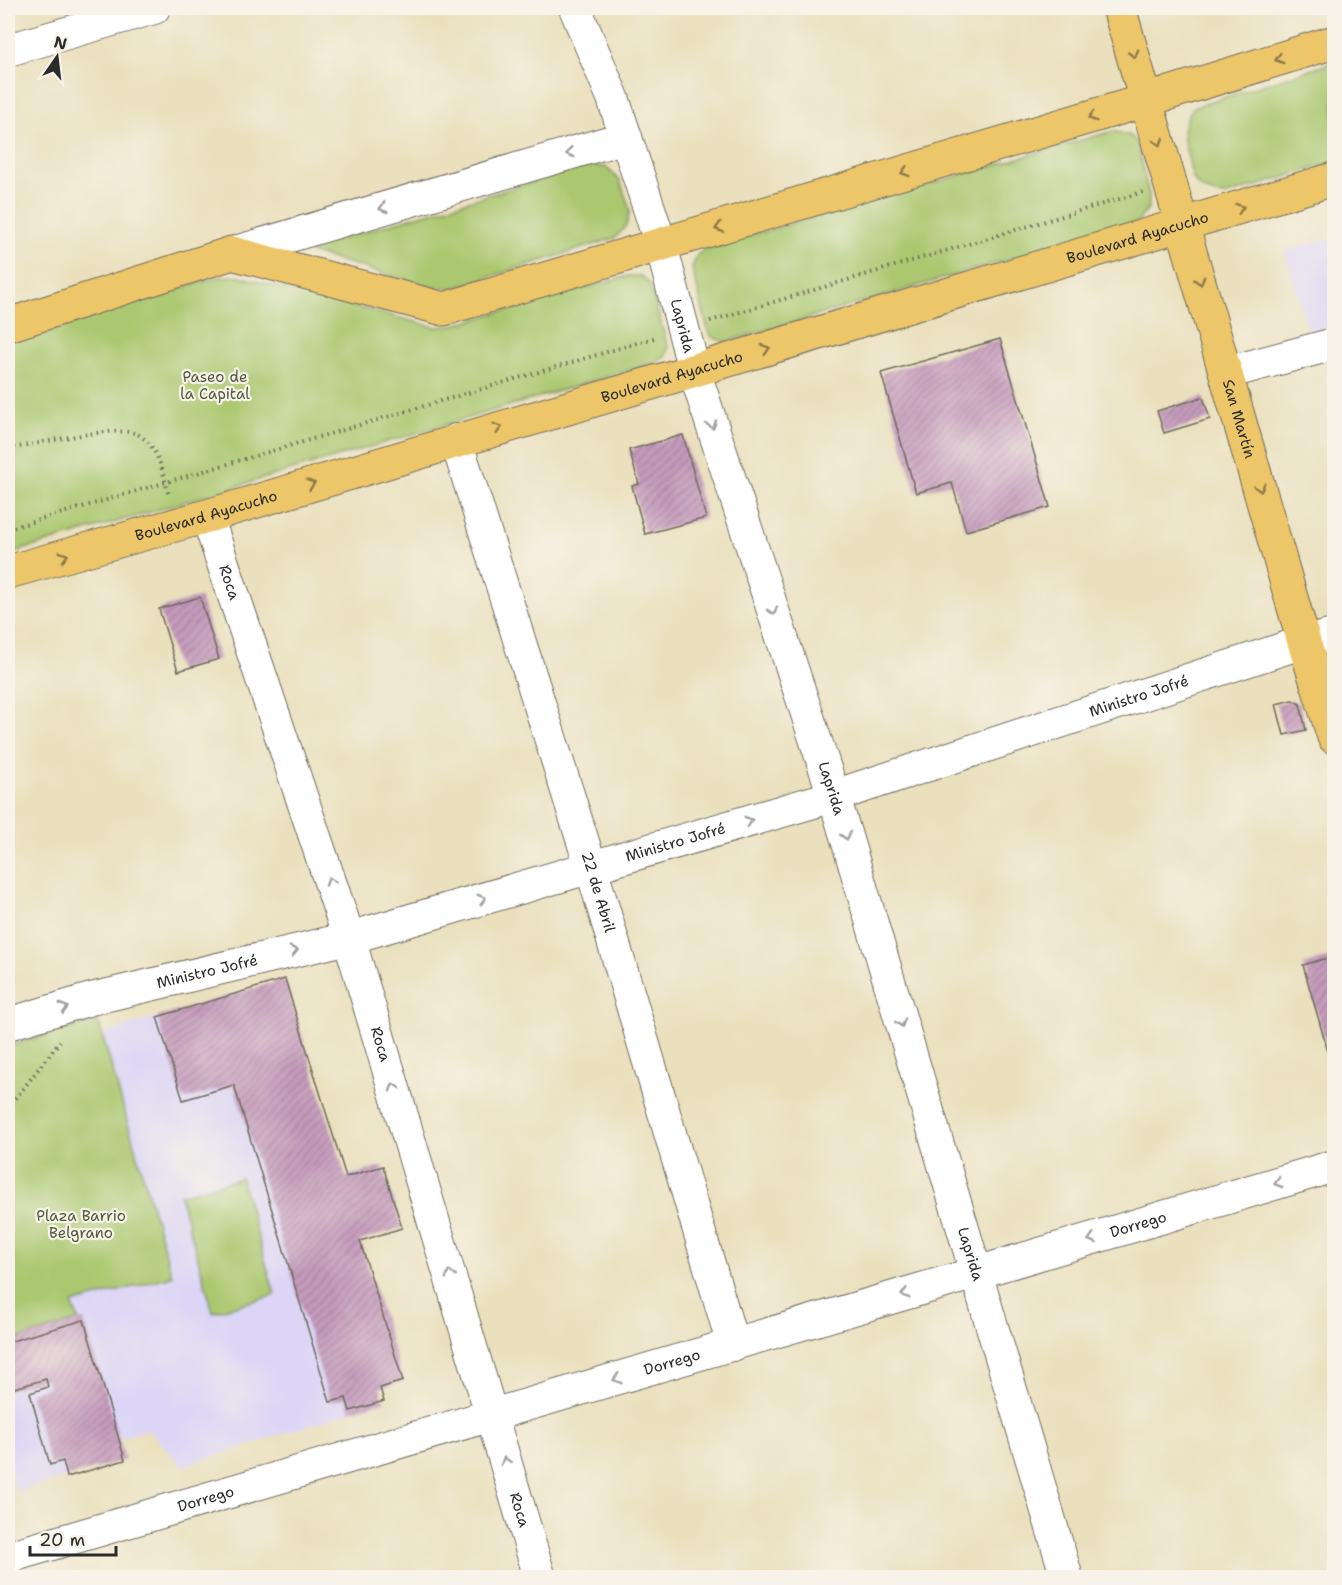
<svg xmlns="http://www.w3.org/2000/svg" width="1342" height="1585" viewBox="0 0 1342 1585" font-family="'Shantell Sans',sans-serif">
<defs>
<pattern id="building-hatch" width="6" height="6" patternUnits="userSpaceOnUse" patternTransform="scale(1.5)"><rect width="6" height="6" fill="#c69bbd"/><path d="M-1 1l2-2M0 6l6-6M5 7l2-2" fill="none" stroke="#a17f9a"/></pattern>
</defs>
<rect width="100%" height="100%" fill="#f7f3e8"/>
<filter id="ink" filterUnits="userSpaceOnUse"><feTurbulence type="fractalNoise" baseFrequency=".0167" numOctaves="2"/><feDisplacementMap in="SourceGraphic" scale="12" xChannelSelector="R" yChannelSelector="G"/><feConvolveMatrix kernelMatrix="1 2 1 2 8 2 1 2 1" color-interpolation-filters="sRGB"/></filter>
<filter id="wash" filterUnits="userSpaceOnUse"><feTurbulence type="fractalNoise" baseFrequency=".008" numOctaves="4" result="noise"/><feDisplacementMap in="SourceGraphic" scale="24" xChannelSelector="R" yChannelSelector="G"/><feGaussianBlur stdDeviation="1.35" result="paint"/><feColorMatrix in="noise" values="0 0 0 0 0 0 0 0 0 0 0 0 0 0 0 0 0 1.4 0 .05"/><feComposite in="paint" operator="in"/></filter>
<g filter="url(#wash)">
<rect width="100%" height="100%" fill="#eae0bd"/>
<!-- built -->
<path fill="#dcd5f6" d="M 1330,239 L 1334,246 L 1334,325 L 1309,332 L 1284,250 Z
M 285,979 L 345,1176 L 383,1166 L 402,1228 L 360,1241 L 403,1381 L 380,1388 L 384,1401 L 183,1466 L 148,1429 L 119,1438 L 125,1460 L 16,1492 L 8,1464 L 8,1342 L 78,1320 L 72,1304 L 172,1276 L 102,1034 Z"/>
<!-- green -->
<path fill="#abc86f" stroke="#6b7a4d" stroke-width="1.5" d="M 1334,62 L 1334,162 L 1227,195 C 1216,195 1200,191 1194,180 C 1191,175 1190,166 1189,161 C 1183,138 1178,127 1194,107 Z
M 1113,131 L 1131,136 L 1137,143 L 1149,195 L 1149,207 L 1137,222 L 725,342 L 712,337 L 708,330 L 692,268 L 697,255 L 707,248 Z
M 587,166 L 606,167 L 620,181 L 630,210 L 626,226 L 615,238 L 453,288 L 430,287 L 306,251 L 309,248 Z
M 238,276 L 435,327 L 450,326 L 628,276 L 641,276 L 649,283 L 668,347 L 666,356 L 657,362 L 8,554 L 8,342 L 218,277 Z
M 98,1020 L 172,1276 L 72,1304 L 79,1320 L 8,1342 L 8,1046 Z
M 241,1178 L 275,1295 L 213,1312 L 180,1195 Z"/>
<g id="blocks">
<!-- building -->
<path fill="url(#building-hatch)" d="M 1000,339 L 1050,507 L 966,531 L 952,483 L 916,493 L 881,373 Z
M 1203,397 L 1210,419 L 1164,433 L 1157,411 Z
M 683,435 L 706,518 L 645,534 L 632,486 L 639,484 L 629,450 Z
M 200,597 L 219,659 L 178,671 L 159,609 Z
M 1292,700 L 1300,704 L 1306,730 L 1284,735 L 1276,704 Z
M 1334,956 L 1334,1050 L 1328,1052 L 1303,965 Z
M 285,979 L 346,1177 L 383,1166 L 402,1228 L 360,1241 L 403,1381 L 380,1388 L 384,1401 L 350,1411 L 346,1398 L 330,1402 L 234,1085 L 183,1100 L 157,1017 Z
M 84,1320 L 125,1460 L 67,1477 L 63,1461 L 50,1465 L 30,1393 L 48,1387 L 46,1379 L 8,1390 L 8,1342 Z"/>
</g>
</g>
<g filter="url(#ink)">
<use href="#blocks" fill-opacity="0" stroke="#6e6a5e" stroke-width="1.5"/>
<g fill="none" stroke-linecap="round" stroke-linejoin="round">
<!-- minor casing -->
<g stroke="#6e6a5e" stroke-width="34">
<g id="minor">
<path id="s1" d="M 575,8 L 613,98 L 661,245 L 694,370 L 834,796 L 1067,1578"/>
<path d="M 8,50 L 154,8"/>
<path d="M 232,253 L 626,137"/>
<path d="M 1226,373 L 1334,344"/>
<path id="s2" d="M 456,440 L 591,867 L 733,1345"/>
<path id="s3" d="M 207,516 L 349,938 L 540,1578"/>
<path id="s4" d="M 8,1024 L 91,999 L 349,938 L 834,796 L 1304,642 L 1334,635"/>
<path id="s5" d="M 8,1557 L 976,1273 L 1334,1166"/>
</g>
</g>
<!-- major casing -->
<g stroke="#6e6a5e" stroke-width="35">
<g id="major">
<path id="s6" d="M 1119,8 L 1304,642 L 1334,737"/>
<path d="M 8,325 L 232,253 L 444,309 L 1147,100 L 1334,42"/>
<path id="s7" d="M 8,572 L 207,516 L 1334,179"/>
</g>
</g>
<!-- path -->
<path stroke="#6e6a5e" stroke-width="4" stroke-dasharray="1.5 4.5" stroke-linecap="butt" d="M 710,321 L 1143,192
M 8,449 C 33,445 120,423 139,435 C 160,449 163,474 169,496
M 8,529 L 654,338
M 8,1115 L 13,1102 L 60,1041"/>
<!-- minor -->
<use href="#minor" stroke="#fff" stroke-width="32"/>
<!-- major -->
<use href="#major" stroke="#ecc669" stroke-width="33"/>
</g>
<!-- one-way arrows -->
<defs><path id="oneway-chevron" d="M-2-3.5L2.5 0L-2 3.5" fill="none" stroke-width="1.6" stroke-linecap="round" stroke-linejoin="round" transform="scale(1.5)"/></defs>
<g stroke="#8c784a">
<use href="#oneway-chevron" transform="translate(1134 54) rotate(74)"/>
<use href="#oneway-chevron" transform="translate(1279 59) rotate(163)"/>
<use href="#oneway-chevron" transform="translate(1092 117) rotate(163)"/>
<use href="#oneway-chevron" transform="translate(1159 142) rotate(73)"/>
<use href="#oneway-chevron" transform="translate(905 172) rotate(163)"/>
<use href="#oneway-chevron" transform="translate(1240 208) rotate(-17)"/>
<use href="#oneway-chevron" transform="translate(719 228) rotate(163)"/>
<use href="#oneway-chevron" transform="translate(1200 281) rotate(74)"/>
<use href="#oneway-chevron" transform="translate(766 349) rotate(-17)"/>
<use href="#oneway-chevron" transform="translate(498 428) rotate(-16)"/>
<use href="#oneway-chevron" transform="translate(311 484) rotate(-17)"/>
<use href="#oneway-chevron" transform="translate(1260 488) rotate(74)"/>
<use href="#oneway-chevron" transform="translate(64 556) rotate(-16)"/>
</g>
<g stroke="#a0a0a0">
<use href="#oneway-chevron" transform="translate(570 153) rotate(164)"/>
<use href="#oneway-chevron" transform="translate(383 208) rotate(164)"/>
<use href="#oneway-chevron" transform="translate(712 425) rotate(72)"/>
<use href="#oneway-chevron" transform="translate(773 611) rotate(72)"/>
<use href="#oneway-chevron" transform="translate(749 821) rotate(-16)"/>
<use href="#oneway-chevron" transform="translate(846 836) rotate(73)"/>
<use href="#oneway-chevron" transform="translate(330 881) rotate(-109)"/>
<use href="#oneway-chevron" transform="translate(482 899) rotate(-16)"/>
<use href="#oneway-chevron" transform="translate(294 951) rotate(-13)"/>
<use href="#oneway-chevron" transform="translate(64 1008) rotate(-16)"/>
<use href="#oneway-chevron" transform="translate(901 1023) rotate(73)"/>
<use href="#oneway-chevron" transform="translate(394 1087) rotate(-107)"/>
<use href="#oneway-chevron" transform="translate(1278 1183) rotate(163)"/>
<use href="#oneway-chevron" transform="translate(1092 1239) rotate(163)"/>
<use href="#oneway-chevron" transform="translate(450 1274) rotate(-107)"/>
<use href="#oneway-chevron" transform="translate(905 1294) rotate(164)"/>
<use href="#oneway-chevron" transform="translate(617 1379) rotate(164)"/>
<use href="#oneway-chevron" transform="translate(505 1461) rotate(-107)"/>
</g>
</g>
<g text-anchor="middle" dominant-baseline="central" stroke-width="4.5" stroke-linejoin="round" paint-order="stroke">
<!-- street labels -->
<g font-size="15" fill="#2b2b2b" stroke="#f7f3e8">
<text stroke="none"><textPath href="#s7" startOffset="1178">Boulevard Ayacucho</textPath></text>
<text stroke="none"><textPath href="#s1" startOffset="336">Laprida</textPath></text>
<text stroke="none"><textPath href="#s7" startOffset="692">Boulevard Ayacucho</textPath></text>
<text stroke="none"><textPath href="#s6" startOffset="428">San Martín</textPath></text>
<text stroke="none"><textPath href="#s7" startOffset="206">Boulevard Ayacucho</textPath></text>
<text stroke="none"><textPath href="#s3" startOffset="70">Roca</textPath></text>
<text stroke="none"><textPath href="#s4" startOffset="1178">Ministro Jofré</textPath></text>
<text stroke="none"><textPath href="#s1" startOffset="822">Laprida</textPath></text>
<text stroke="none"><textPath href="#s4" startOffset="692">Ministro Jofré</textPath></text>
<text stroke="none"><textPath href="#s2" startOffset="474">22 de Abril</textPath></text>
<text stroke="none"><textPath href="#s4" startOffset="206">Ministro Jofré</textPath></text>
<text stroke="none"><textPath href="#s3" startOffset="556">Roca</textPath></text>
<text stroke="none"><textPath href="#s5" startOffset="1178">Dorrego</textPath></text>
<text stroke="none"><textPath href="#s1" startOffset="1308">Laprida</textPath></text>
<text stroke="none"><textPath href="#s5" startOffset="692">Dorrego</textPath></text>
<text stroke="none"><textPath href="#s5" startOffset="206">Dorrego</textPath></text>
<text stroke="none"><textPath href="#s3" startOffset="1042">Roca</textPath></text>
</g>
<!-- park labels -->
<g font-size="15" fill="#515a3f" stroke="#f7f3e8">
<text x="215" y="377">Paseo de<tspan x="215" dy="17">la Capital</tspan></text>
<text x="81" y="1216">Plaza Barrio<tspan x="81" dy="17">Belgrano</tspan></text>
</g>
</g>
<!-- margin -->
<rect width="1342" height="1585" fill="none" stroke="#f7f3e8" stroke-width="30"/>
<!-- north arrow -->
<g transform="translate(57 57) rotate(14)" stroke="#f7f3e8" stroke-width="4.5" paint-order="stroke">
<path d="M0-4.5L10 22L0 15L-10 22Z" fill="#2b2b2b"/>
<text y="-9" font-size="16" font-weight="bold" text-anchor="middle" fill="#2b2b2b">N</text>
</g>
<!-- scale -->
<path d="M30 1546v9h86v-9" fill="none" stroke="#2b2b2b" stroke-width="3"/>
<text x="39" y="1546" font-size="18" fill="#2b2b2b" stroke="#f7f3e8" stroke-width="4.5" paint-order="stroke">20 m</text>
</svg>
